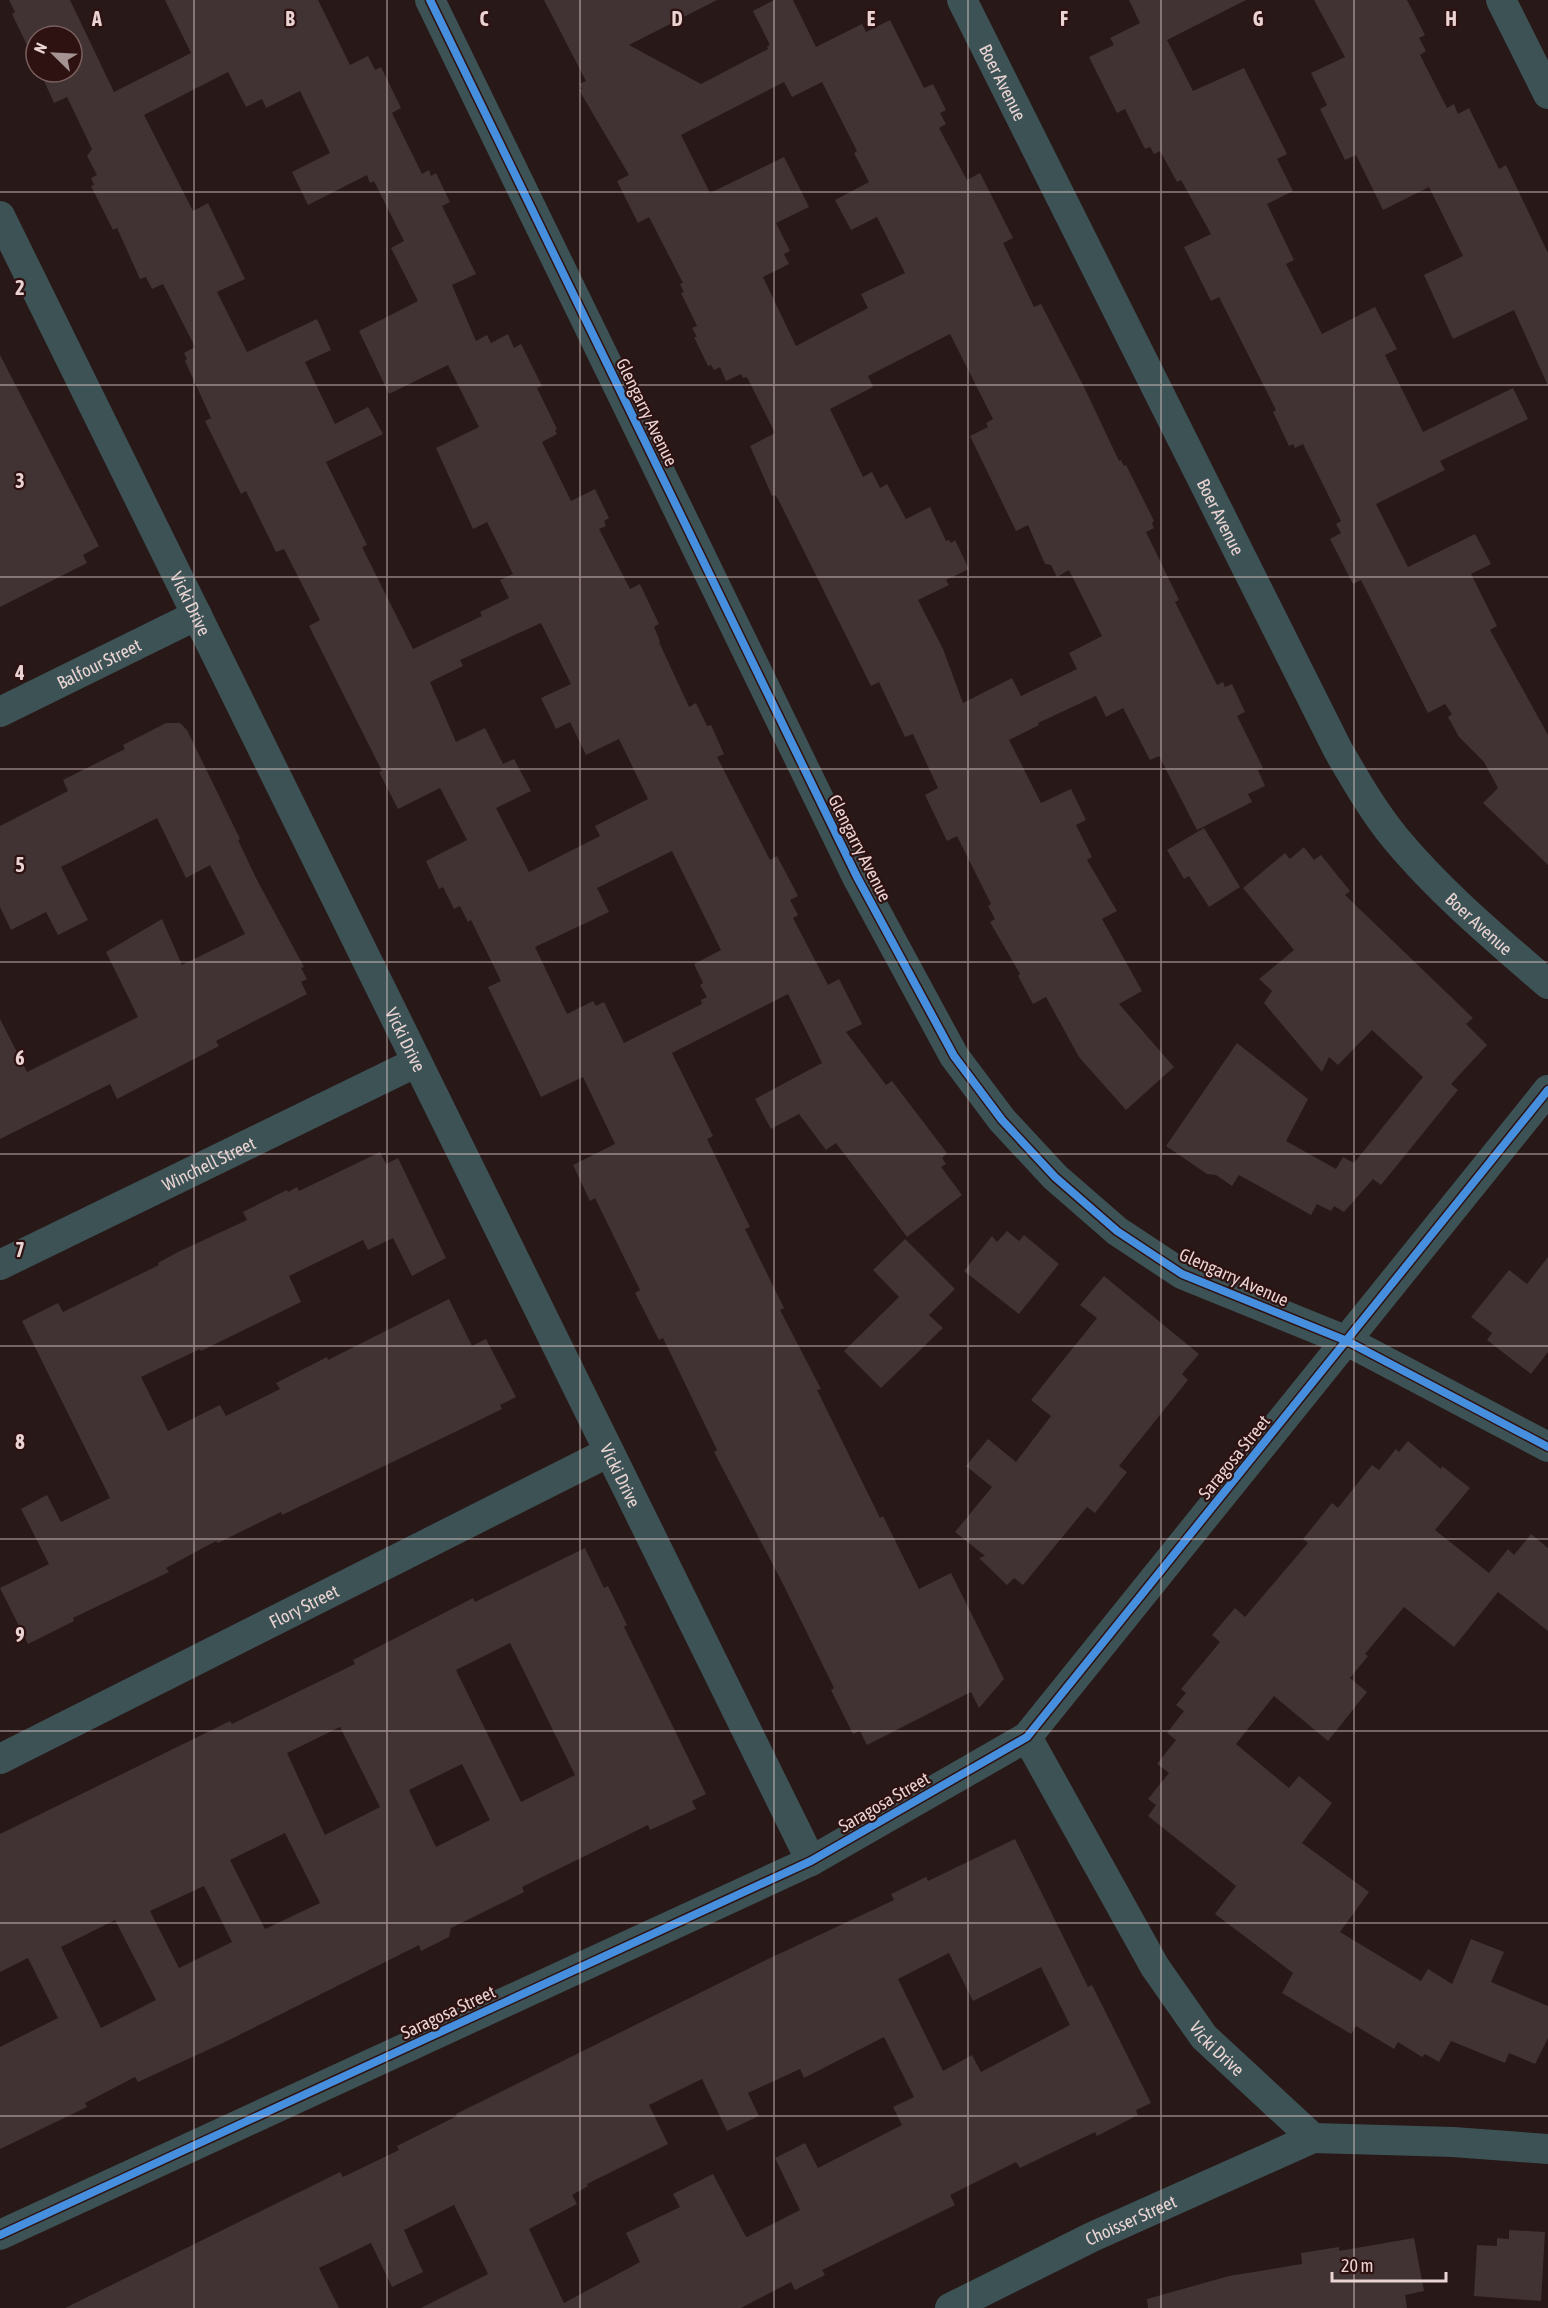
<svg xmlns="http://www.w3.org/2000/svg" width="1548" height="2308" viewBox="0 0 1548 2308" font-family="'Asap Condensed',sans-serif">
<rect width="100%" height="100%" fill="#281818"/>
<!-- building -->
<path fill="#413333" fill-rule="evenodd" d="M 9,0 L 70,0 L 114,92 L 191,53 L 165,0 L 318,0 L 350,65 L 368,56 L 375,70 L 381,67 L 401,108 L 392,113 L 422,174 L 429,170 L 431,176 L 436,173 L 450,202 L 442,206 L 476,274 L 452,285 L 476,341 L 487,335 L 491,343 L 508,334 L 514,348 L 521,344 L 542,386 L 537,388 L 557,429 L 555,430 L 557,434 L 542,442 L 571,501 L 595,489 L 609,518 L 604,521 L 606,526 L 599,529 L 630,589 L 640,584 L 659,624 L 654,627 L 660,641 L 659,642 L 689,707 L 696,703 L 707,726 L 711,725 L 724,754 L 717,757 L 770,860 L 777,856 L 798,896 L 790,900 L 798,915 L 793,918 L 828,985 L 839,979 L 862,1024 L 846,1032 L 886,1085 L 892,1081 L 947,1153 L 942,1158 L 946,1164 L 941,1167 L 962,1195 L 907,1237 L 836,1143 L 826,1150 L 799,1114 L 771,1129 L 755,1099 L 822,1063 L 788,994 L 672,1053 L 713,1136 L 707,1139 L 750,1227 L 745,1229 L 784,1308 L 780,1310 L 821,1389 L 817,1390 L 880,1518 L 883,1516 L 919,1589 L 951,1573 L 1004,1679 L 979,1708 L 971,1692 L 867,1745 L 860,1731 L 853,1734 L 831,1690 L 834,1688 L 783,1584 L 714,1452 L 717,1450 L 663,1338 L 659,1340 L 635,1293 L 640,1290 L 595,1198 L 590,1201 L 573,1165 L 615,1144 L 583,1077 L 541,1097 L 488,987 L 501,981 L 471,920 L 468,922 L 460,906 L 454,909 L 443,887 L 439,889 L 426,861 L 467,840 L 440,788 L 398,809 L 379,772 L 382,771 L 309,626 L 320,620 L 284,549 L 276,552 L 246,491 L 241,494 L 205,421 L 211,418 L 185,361 L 187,359 L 184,353 L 195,347 L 163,284 L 152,289 L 146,277 L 140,279 L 117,228 L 113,230 L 91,186 L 94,185 L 91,178 L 97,175 L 87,156 L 92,149 L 67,97 L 54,103 L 40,72 L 72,72 L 72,36 L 36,36 L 36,64 L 12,14 L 15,12 ZM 228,72 L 246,107 L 262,99 L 266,108 L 300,91 L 330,153 L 292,172 L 308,205 L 367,175 L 370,183 L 374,181 L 404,241 L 391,248 L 418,301 L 359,331 L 389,394 L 448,365 L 479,427 L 436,448 L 473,529 L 487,522 L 513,574 L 500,580 L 509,598 L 480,612 L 482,616 L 413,649 L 362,547 L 367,545 L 326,462 L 383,434 L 368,407 L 335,424 L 305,362 L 331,350 L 317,319 L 247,352 L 217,292 L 245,279 L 208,203 L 193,211 L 144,115 ZM 541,623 L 571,684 L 541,698 L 556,729 L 570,722 L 586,755 L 619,739 L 648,799 L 595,826 L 600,836 L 529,872 L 496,808 L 531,791 L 514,759 L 503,764 L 485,728 L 456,742 L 430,682 L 463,666 L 460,660 ZM 672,851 L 721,950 L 694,964 L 703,983 L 700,985 L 707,997 L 701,1000 L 702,1004 L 624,1043 L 604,1002 L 596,1006 L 593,1001 L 567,1014 L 535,947 L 609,912 L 597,888 Z
M 544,0 L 717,0 L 629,45 L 701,84 L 768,49 L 767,46 L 770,45 L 753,11 L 774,0 L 793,0 L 816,47 L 862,24 L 866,32 L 890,20 L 924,88 L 933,84 L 946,110 L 940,113 L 946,124 L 939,128 L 967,180 L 980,173 L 1013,238 L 1003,243 L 1034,307 L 1041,304 L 1084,387 L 1119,461 L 1121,460 L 1124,466 L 1126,465 L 1154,521 L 1152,523 L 1154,528 L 1146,532 L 1179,600 L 1175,602 L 1217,685 L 1223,682 L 1225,687 L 1232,684 L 1245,712 L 1237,716 L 1263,768 L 1258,770 L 1265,786 L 1248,794 L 1252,802 L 1197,830 L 1159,756 L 1150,760 L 1123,708 L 1106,717 L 1096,696 L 1038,723 L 1039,725 L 1009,740 L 1041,803 L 1071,789 L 1086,820 L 1076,825 L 1092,857 L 1087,860 L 1117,911 L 1102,919 L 1142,991 L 1119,1004 L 1174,1067 L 1126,1110 L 1079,1057 L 1046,997 L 1033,1004 L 1018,976 L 1020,974 L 990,922 L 995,919 L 988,906 L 991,904 L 957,836 L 947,841 L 925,795 L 938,788 L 913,734 L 905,737 L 879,682 L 871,686 L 778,499 L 775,495 L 772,496 L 750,446 L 775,433 L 748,379 L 746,377 L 743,378 L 741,374 L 726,381 L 720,367 L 714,370 L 711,365 L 708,366 L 694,337 L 697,337 L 692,328 L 697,326 L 681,293 L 684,292 L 680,284 L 683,283 L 649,217 L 638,223 L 617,181 L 629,175 L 579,90 L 582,89 L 579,84 L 586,81 ZM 784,82 L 792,97 L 822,82 L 857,151 L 854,153 L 869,182 L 835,200 L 851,230 L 877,217 L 905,273 L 861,294 L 868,308 L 796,346 L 763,277 L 789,264 L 784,254 L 790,251 L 776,223 L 809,207 L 784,157 L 710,193 L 681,135 ZM 950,334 L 993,419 L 986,423 L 988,427 L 970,436 L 1016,531 L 1028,525 L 1045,564 L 1051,565 L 1057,577 L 1069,570 L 1102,636 L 1069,653 L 1077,669 L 1021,696 L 1012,678 L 963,703 L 943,649 L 918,600 L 949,585 L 946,580 L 969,569 L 955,540 L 951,543 L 949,540 L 946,541 L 930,507 L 906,519 L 887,484 L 880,488 L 872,472 L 863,477 L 830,409 L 873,387 L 868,376 Z
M 1129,0 L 1246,0 L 1167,40 L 1193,91 L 1244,68 L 1287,154 L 1277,159 L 1293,191 L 1267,204 L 1294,260 L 1286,264 L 1322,334 L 1375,307 L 1397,349 L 1385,355 L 1423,432 L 1513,388 L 1528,419 L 1440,461 L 1445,470 L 1376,504 L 1408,567 L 1475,534 L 1491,564 L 1471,574 L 1497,626 L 1490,630 L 1548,735 L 1548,865 L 1483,803 L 1498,788 L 1484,762 L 1459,737 L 1448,717 L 1452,714 L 1445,704 L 1428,713 L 1361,580 L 1353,584 L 1330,539 L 1341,533 L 1336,524 L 1341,521 L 1303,444 L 1295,448 L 1293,444 L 1289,446 L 1273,412 L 1276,410 L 1219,297 L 1211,301 L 1184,247 L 1211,234 L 1181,180 L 1177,182 L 1160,151 L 1154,154 L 1150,147 L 1145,149 L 1125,109 L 1117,113 L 1089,57 L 1114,45 L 1110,38 L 1140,23 Z
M 1314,0 L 1407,0 L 1425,35 L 1419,38 L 1426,51 L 1420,55 L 1447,108 L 1454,104 L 1458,114 L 1469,108 L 1499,169 L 1506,165 L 1548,253 L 1548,386 L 1514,310 L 1453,339 L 1424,275 L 1463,256 L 1429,187 L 1383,210 L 1356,155 L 1345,160 L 1320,109 L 1327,105 L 1311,73 L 1345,57 Z
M 0,355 L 99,546 L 83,555 L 87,563 L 0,607 Z
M 166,723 L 180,723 L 187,730 L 240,839 L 238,840 L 257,880 L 304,967 L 301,968 L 307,979 L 301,982 L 307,994 L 216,1041 L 219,1046 L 117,1099 L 110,1084 L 0,1139 L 0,1019 L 27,1072 L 138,1017 L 106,952 L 162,919 L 182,965 L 245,934 L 210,865 L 186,878 L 157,818 L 61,867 L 88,920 L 58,935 L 46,912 L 11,930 L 0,907 L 0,826 L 68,791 L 63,780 L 125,749 L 123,745 Z
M 1204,828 L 1240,887 L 1209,907 L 1189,876 L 1184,879 L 1167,850 Z
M 1304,847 L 1314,860 L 1321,855 L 1350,891 L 1345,895 L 1473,1018 L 1466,1024 L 1487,1045 L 1451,1084 L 1458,1090 L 1381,1185 L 1373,1179 L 1344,1212 L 1334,1206 L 1331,1211 L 1317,1204 L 1311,1215 L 1239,1175 L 1232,1186 L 1216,1175 L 1207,1174 L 1166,1146 L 1237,1043 L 1308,1099 L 1286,1141 L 1336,1169 L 1343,1157 L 1354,1163 L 1423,1077 L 1372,1030 L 1338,1065 L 1329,1057 L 1322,1072 L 1264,1003 L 1272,991 L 1259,979 L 1294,950 L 1243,888 L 1285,853 L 1290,859 Z
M 380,1152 L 386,1164 L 398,1158 L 446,1258 L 412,1276 L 393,1238 L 368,1250 L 363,1240 L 289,1276 L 301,1302 L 201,1351 L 200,1349 L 141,1377 L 168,1431 L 220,1405 L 226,1416 L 280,1389 L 276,1383 L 327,1357 L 328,1360 L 449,1299 L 472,1346 L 486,1339 L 516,1397 L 500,1405 L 502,1409 L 455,1432 L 282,1515 L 281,1512 L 218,1543 L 216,1541 L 166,1568 L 169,1572 L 73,1618 L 74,1621 L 28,1644 L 0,1588 L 49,1564 L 21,1509 L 47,1495 L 61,1522 L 110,1498 L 22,1321 L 58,1303 L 63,1312 L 159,1265 L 158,1263 L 178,1252 L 247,1220 L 243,1212 L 287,1190 L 288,1192 L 297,1187 L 299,1191 Z
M 1007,1231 L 1019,1241 L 1024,1235 L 1059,1264 L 1019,1314 L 964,1271 L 992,1236 L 997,1242 Z
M 905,1239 L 955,1289 L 929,1315 L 943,1328 L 881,1388 L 844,1351 L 899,1297 L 873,1270 Z
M 1548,1257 L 1548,1352 L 1531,1374 L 1487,1340 L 1492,1333 L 1471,1317 L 1509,1270 L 1527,1284 Z
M 1104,1276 L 1199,1354 L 1182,1374 L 1188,1380 L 1119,1466 L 1127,1472 L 1095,1513 L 1087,1507 L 1023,1585 L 1014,1578 L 1007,1585 L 979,1558 L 985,1556 L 955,1532 L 992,1487 L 966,1466 L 988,1439 L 1016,1462 L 1051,1416 L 1031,1400 L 1097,1318 L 1080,1305 Z
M 1408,1441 L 1441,1469 L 1442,1466 L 1470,1488 L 1435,1530 L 1489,1573 L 1508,1549 L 1514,1555 L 1531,1534 L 1548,1548 L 1548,1631 L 1498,1592 L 1454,1647 L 1404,1607 L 1365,1654 L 1368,1656 L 1350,1678 L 1367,1692 L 1328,1741 L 1274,1696 L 1236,1744 L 1289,1788 L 1299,1776 L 1332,1803 L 1302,1843 L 1369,1892 L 1340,1932 L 1421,1981 L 1428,1969 L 1452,1984 L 1471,1939 L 1504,1952 L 1491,1982 L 1548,2006 L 1548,2038 L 1535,2064 L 1509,2053 L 1505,2063 L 1451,2041 L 1439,2062 L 1425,2054 L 1422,2057 L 1398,2042 L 1394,2049 L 1356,2026 L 1351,2034 L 1282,1993 L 1293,1973 L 1215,1914 L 1236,1886 L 1148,1816 L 1156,1805 L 1148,1799 L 1169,1773 L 1157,1764 L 1176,1740 L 1167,1733 L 1184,1711 L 1176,1705 L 1186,1693 L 1181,1689 L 1220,1642 L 1212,1635 L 1235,1608 L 1245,1617 L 1308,1543 L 1303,1539 L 1332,1503 L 1338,1508 L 1372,1465 L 1379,1470 L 1396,1449 L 1399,1452 Z
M 585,1548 L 604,1588 L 608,1586 L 627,1625 L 624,1627 L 706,1794 L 692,1801 L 696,1809 L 650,1830 L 648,1825 L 522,1887 L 524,1892 L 451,1928 L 449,1937 L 421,1951 L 419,1945 L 225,2042 L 138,2082 L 135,2077 L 85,2103 L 87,2107 L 0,2149 L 0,2047 L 58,2018 L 28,1958 L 0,1972 L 0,1834 L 230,1721 L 232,1724 L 355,1664 L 353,1660 L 473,1598 L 475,1602 ZM 510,1643 L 575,1775 L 521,1802 L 456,1670 ZM 340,1727 L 380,1807 L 325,1835 L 287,1753 ZM 462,1764 L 490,1820 L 436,1847 L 409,1790 ZM 285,1833 L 320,1903 L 265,1929 L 230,1860 ZM 204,1886 L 232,1942 L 179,1968 L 150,1911 ZM 115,1920 L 156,2000 L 101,2028 L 61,1947 Z
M 1015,1839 L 1088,1987 L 1092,1985 L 1151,2103 L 1136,2110 L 1138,2115 L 1097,2136 L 1095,2132 L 1020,2168 L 1016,2162 L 950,2195 L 955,2205 L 822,2270 L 825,2275 L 795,2290 L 791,2282 L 741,2308 L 421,2308 L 488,2274 L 454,2205 L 404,2230 L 423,2272 L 392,2287 L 371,2243 L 319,2268 L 339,2308 L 65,2308 L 340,2172 L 343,2177 L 399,2150 L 397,2146 L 457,2116 L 456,2114 L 768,1959 L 894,1900 L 891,1894 L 926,1877 L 928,1881 ZM 949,1953 L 973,2001 L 1041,1967 L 1070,2025 L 981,2072 L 972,2055 L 943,2071 L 898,1979 ZM 884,2037 L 914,2097 L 893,2107 L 902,2125 L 818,2168 L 805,2143 L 775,2158 L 800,2210 L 747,2237 L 745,2235 L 713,2174 L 673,2194 L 680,2207 L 626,2233 L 640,2262 L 564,2303 L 529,2229 L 577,2204 L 572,2195 L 588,2186 L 587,2184 L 668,2144 L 649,2105 L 702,2079 L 727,2131 L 759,2116 L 748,2093 L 800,2069 L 804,2078 Z
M 1509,2230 L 1545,2232 L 1541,2301 L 1474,2296 L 1477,2245 L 1497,2246 L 1497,2238 L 1509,2239 Z
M 1414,2238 L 1424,2291 L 1405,2295 L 1407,2308 L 1148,2308 L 1147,2299 L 1229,2276 L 1302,2264 L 1301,2253 L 1339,2247 L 1339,2251 Z"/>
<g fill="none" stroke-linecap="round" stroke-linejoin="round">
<!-- street -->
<g stroke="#3d5254" stroke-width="30">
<path d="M 430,0 L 857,877 L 954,1056 L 1002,1120 L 1055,1177 L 1117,1231 L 1182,1274 L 1347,1341 L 1548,1447"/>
<path id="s1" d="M 962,0 L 1338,750 C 1356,781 1373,811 1396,839 C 1441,893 1495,938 1548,984"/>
<path d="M 1501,0 L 1548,94"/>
<path id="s2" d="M 0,216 L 811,1861"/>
<path id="s3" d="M 0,712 L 197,615"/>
<path id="s4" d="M 0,1265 L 417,1062"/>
<path id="s5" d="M 1027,1737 L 1155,1967 L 1204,2037 L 1313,2138 L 1453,2142 L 1548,2149"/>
<path id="s6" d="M 0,1759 L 609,1452"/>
<path d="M 0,2235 L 811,1861 L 1027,1737 L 1548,1090"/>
<path id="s7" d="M 950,2308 L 1092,2237 L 1313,2138"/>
</g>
<!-- cycleway casing -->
<g stroke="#2e1212" stroke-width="11">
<path id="cycleway" d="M 430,0 L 857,877 L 954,1056 L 1002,1120 L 1055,1177 L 1117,1231 L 1182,1274 L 1347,1341 L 1548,1447
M 0,2235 L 811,1861 L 1027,1737 L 1548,1090"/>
</g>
<!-- cycleway -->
<use href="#cycleway" stroke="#468fdf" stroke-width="8"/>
</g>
<!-- grid -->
<path fill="none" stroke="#e9d4d3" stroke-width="1.5" stroke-opacity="0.55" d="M 194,0 L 194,2308M 387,0 L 387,2308M 580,0 L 580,2308M 774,0 L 774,2308M 968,0 L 968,2308M 1161,0 L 1161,2308M 1354,0 L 1354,2308M 0,192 L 1548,192M 0,385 L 1548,385M 0,577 L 1548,577M 0,769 L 1548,769M 0,962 L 1548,962M 0,1154 L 1548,1154M 0,1346 L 1548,1346M 0,1539 L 1548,1539M 0,1731 L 1548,1731M 0,1923 L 1548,1923M 0,2116 L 1548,2116"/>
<g text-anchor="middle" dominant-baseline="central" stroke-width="4.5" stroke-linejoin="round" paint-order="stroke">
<!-- street labels -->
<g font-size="18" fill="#e9d4d3" stroke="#2e1212">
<text stroke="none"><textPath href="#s1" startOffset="92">Boer Avenue</textPath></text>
<text transform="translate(647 412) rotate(64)">Glengarry Avenue</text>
<text stroke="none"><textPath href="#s1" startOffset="578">Boer Avenue</textPath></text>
<text stroke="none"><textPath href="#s2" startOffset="432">Vicki Drive</textPath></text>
<text stroke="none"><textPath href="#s3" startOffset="110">Balfour Street</textPath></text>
<text transform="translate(860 848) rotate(63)">Glengarry Avenue</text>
<text stroke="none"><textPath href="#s1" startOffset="1064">Boer Avenue</textPath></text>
<text stroke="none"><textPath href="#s2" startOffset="918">Vicki Drive</textPath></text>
<text stroke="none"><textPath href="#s4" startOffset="232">Winchell Street</textPath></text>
<text transform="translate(1234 1277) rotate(24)">Glengarry Avenue</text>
<text transform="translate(1234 1457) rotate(-51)">Saragosa Street</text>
<text stroke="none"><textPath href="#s2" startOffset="1404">Vicki Drive</textPath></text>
<text stroke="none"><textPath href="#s6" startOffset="340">Flory Street</textPath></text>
<text transform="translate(884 1802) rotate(-30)">Saragosa Street</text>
<text transform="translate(448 2012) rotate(-25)">Saragosa Street</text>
<text stroke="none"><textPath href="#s5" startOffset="366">Vicki Drive</textPath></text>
<text stroke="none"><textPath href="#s7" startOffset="201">Choisser Street</textPath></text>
</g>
</g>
<g font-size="20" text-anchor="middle" font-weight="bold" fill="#e9d4d3" stroke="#2e1212" stroke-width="4.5" stroke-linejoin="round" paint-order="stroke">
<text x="97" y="26">A</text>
<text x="290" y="26">B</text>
<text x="484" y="26">C</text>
<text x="677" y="26">D</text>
<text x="871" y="26">E</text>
<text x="1064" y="26">F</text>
<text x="1258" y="26">G</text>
<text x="1451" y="26">H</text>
<text x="20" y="295">2</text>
<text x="20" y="488">3</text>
<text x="20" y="680">4</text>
<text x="20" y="872">5</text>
<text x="20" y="1065">6</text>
<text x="20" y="1257">7</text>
<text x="20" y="1449">8</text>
<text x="20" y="1642">9</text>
</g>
<!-- north arrow -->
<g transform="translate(54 54) rotate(294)"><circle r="28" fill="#2e1212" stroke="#79605f" stroke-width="1.5"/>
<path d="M0-4.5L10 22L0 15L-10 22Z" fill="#a59292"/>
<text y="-9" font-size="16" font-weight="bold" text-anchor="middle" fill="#e9d4d3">N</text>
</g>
<!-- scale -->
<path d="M1332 2272v9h114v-9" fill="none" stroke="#e9d4d3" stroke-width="3"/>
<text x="1341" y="2272" font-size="18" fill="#e9d4d3" stroke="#2e1212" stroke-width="4.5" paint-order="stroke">20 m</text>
</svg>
